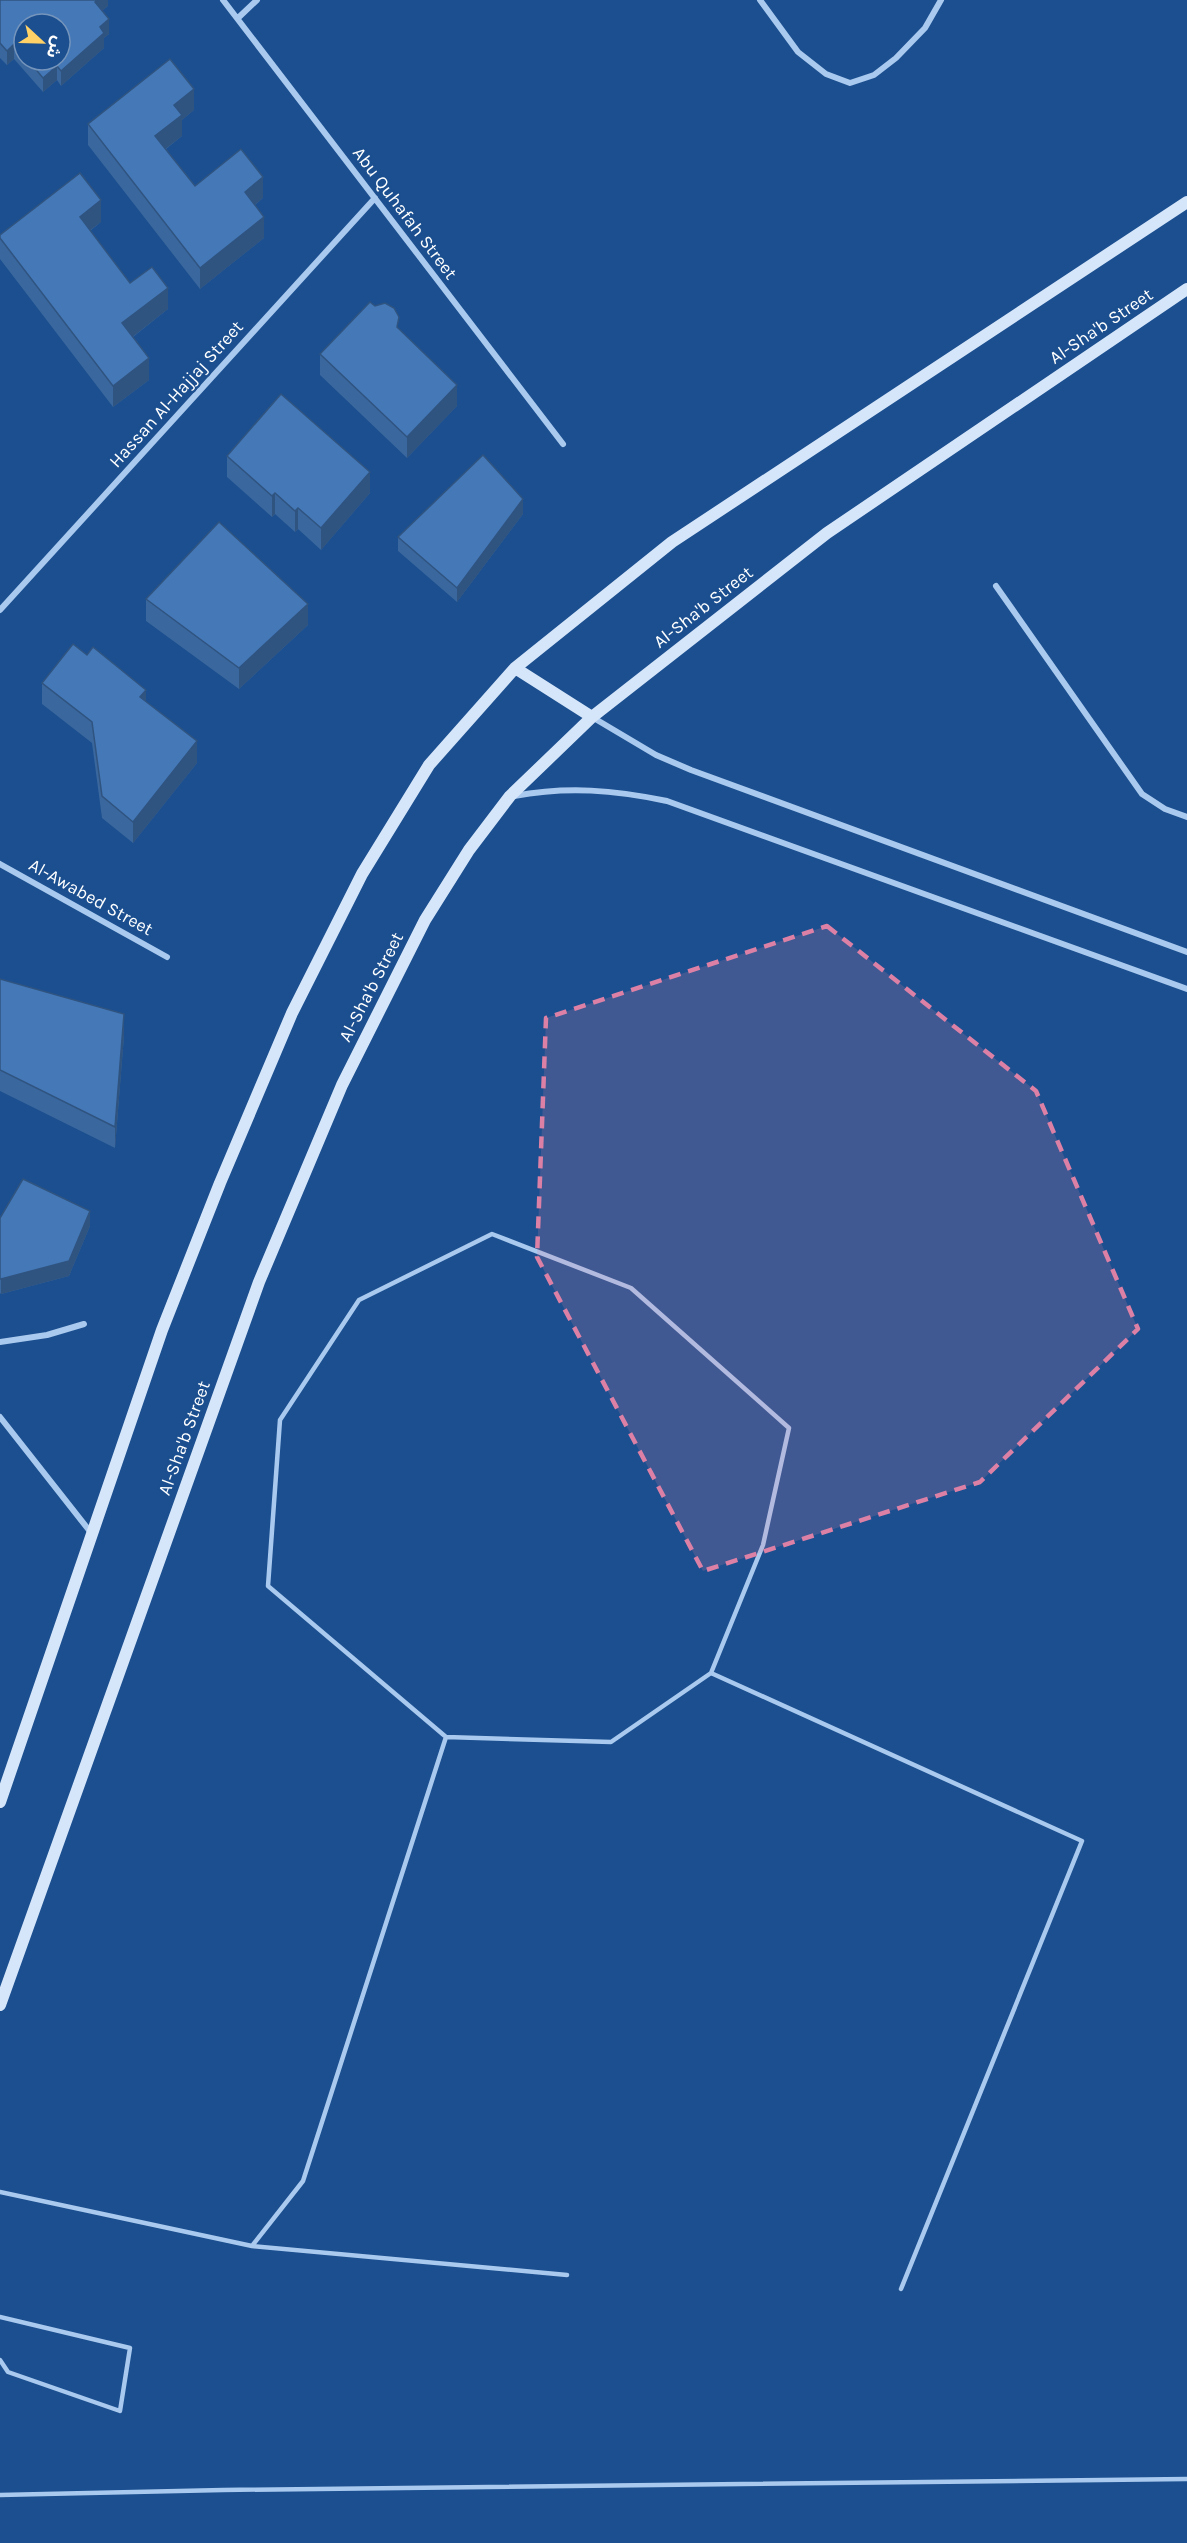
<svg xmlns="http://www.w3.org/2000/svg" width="1187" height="2543" viewBox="0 0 1187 2543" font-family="Karla,'Noto Sans Arabic',sans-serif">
<rect width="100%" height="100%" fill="#1b4f8f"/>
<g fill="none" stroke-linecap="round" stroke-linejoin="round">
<!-- lane -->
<path stroke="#a9c9ee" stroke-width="4.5" d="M 492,1234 L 631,1288 L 789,1428 L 763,1545 L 711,1673 L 611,1742 L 446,1737 L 268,1586 L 280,1420 L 359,1300 Z
M 711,1673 L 1082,1841 L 901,2289
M 0,2192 L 252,2246 L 303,2181 L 446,1737
M 252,2246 L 567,2275
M 0,2317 L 130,2348 L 120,2411 L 8,2372 L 0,2360
M 0,2495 L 223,2490 L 1187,2479"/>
<!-- street -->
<path stroke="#a9c9ee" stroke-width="6" d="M 223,0 L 563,444
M 760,0 L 798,52 L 826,74 L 850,83 L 874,75 L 896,58 L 925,28 L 941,0
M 238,18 L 257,0
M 996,586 L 1142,794 L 1165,809 L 1187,817
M 0,610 L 375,198
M 592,717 L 656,755 L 691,770 L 1187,952
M 514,796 C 568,786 614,790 667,801 L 1187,989
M 0,864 L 167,957
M 0,1342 L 47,1335 L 84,1324
M 0,1417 L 92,1534"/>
<!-- secondary -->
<path stroke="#d6e6fa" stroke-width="12" d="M 515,668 L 592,717
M 0,1802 L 162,1330 L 220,1183 L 292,1013 L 362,874 L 429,765 L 515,668 L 672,542 L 1187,202
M 0,2005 L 259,1282 L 342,1085 L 425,920 L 469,850 L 510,796 L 592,717 L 827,533 L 1187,289"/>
</g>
<!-- wall -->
<path fill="#3a679d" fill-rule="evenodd" d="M 0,0 L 108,0 L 108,6 L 102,11 L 109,34 L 104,38 L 104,48 L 61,86 L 57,80 L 43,92 L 14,59 L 7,65 L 0,58 ZM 24,24 L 60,60 L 24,60 Z
M 194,110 L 182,120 L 182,136 L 166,149 L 195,186 L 263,198 L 255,205 L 264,238 L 200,289 L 88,145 L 88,124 Z
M 101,222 L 90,231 L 130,283 L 168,309 L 133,337 L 149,380 L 113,407 L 0,259 L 0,235 Z
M 399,329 L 457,406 L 407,458 L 320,375 L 320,354 Z
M 227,456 L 370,493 L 321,550 L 298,529 L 295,532 L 275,514 L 272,517 L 227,477 Z
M 523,514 L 457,602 L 398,551 L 398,537 Z
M 146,599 L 308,625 L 239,689 L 146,621 Z
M 42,683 L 146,702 L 197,763 L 133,843 L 102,818 L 92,743 L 42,704 Z
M 0,979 L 124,1036 L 115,1148 L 0,1091 Z
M 0,1218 L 90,1226 L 69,1276 L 1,1294 L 0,1293 Z"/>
<!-- shaded-wall -->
<path fill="#305480" d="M 97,0 L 108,0 L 108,6 L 95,17 L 95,2 Z
M 109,19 L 109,34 L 104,38 L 104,48 L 61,86 L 61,71 L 100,27 Z
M 14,44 L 14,59 L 7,65 L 7,51 Z
M 57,66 L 57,80 L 43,92 L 43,78 Z
M 194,89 L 194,110 L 182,120 L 182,136 L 155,157 L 155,136 L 174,105 Z
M 263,177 L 263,198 L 245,213 L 245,192 Z
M 101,200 L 101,222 L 80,238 L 80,217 Z
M 264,217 L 264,238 L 200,289 L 200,268 Z
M 168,288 L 168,309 L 122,345 L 122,323 Z
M 149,358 L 149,380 L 113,407 L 113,386 Z
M 457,385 L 457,406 L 407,458 L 407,437 Z
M 370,472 L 370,493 L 321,550 L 321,528 Z
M 275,493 L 275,514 L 272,517 L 272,496 Z
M 523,499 L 523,514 L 457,602 L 457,588 Z
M 298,508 L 298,529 L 295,532 L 295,511 Z
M 308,604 L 308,625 L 239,689 L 239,668 Z
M 146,690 L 146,711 L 140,697 Z
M 197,741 L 197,763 L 133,843 L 133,822 Z
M 124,1014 L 124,1036 L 115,1148 L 115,1127 Z
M 90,1211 L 90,1226 L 69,1276 L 1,1294 L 1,1279 Z"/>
<!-- building -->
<path fill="#4478b7" stroke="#305480" stroke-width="1.5" d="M 0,0 L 97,0 L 95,2 L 109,19 L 100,27 L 104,33 L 61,71 L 57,66 L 43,78 L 28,60 L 60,60 L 60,24 L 24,24 L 24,56 L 14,44 L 7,51 L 0,43 Z
M 170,59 L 194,89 L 174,105 L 182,115 L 155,136 L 195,186 L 241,149 L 263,177 L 245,192 L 264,217 L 200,268 L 88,124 Z
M 80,173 L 101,200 L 80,217 L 130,283 L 152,267 L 168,288 L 122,323 L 149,358 L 113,386 L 0,238 L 0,235 Z
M 370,302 L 375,306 L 385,303 L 394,308 L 399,317 L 397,327 L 457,385 L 407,437 L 320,354 Z
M 281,394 L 370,472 L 321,528 L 298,508 L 295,511 L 275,493 L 272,496 L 227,456 Z
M 483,455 L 523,499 L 457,588 L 398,537 Z
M 219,522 L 308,604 L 239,668 L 146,599 Z
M 73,644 L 87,655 L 93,647 L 146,690 L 140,697 L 197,741 L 133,822 L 102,796 L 92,722 L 42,683 Z
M 0,979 L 124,1014 L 115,1127 L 0,1070 Z
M 23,1179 L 90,1211 L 69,1261 L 1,1279 L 0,1279 L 0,1218 Z"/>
<!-- marked area -->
<path fill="#dd80a5" fill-opacity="0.2" stroke="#dd80a5" stroke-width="4.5" stroke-dasharray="12 8" stroke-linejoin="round" d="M 827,926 L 1036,1091 L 1138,1329 L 980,1482 L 703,1571 L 537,1257 L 546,1018 Z"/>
<g text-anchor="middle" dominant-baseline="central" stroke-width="4.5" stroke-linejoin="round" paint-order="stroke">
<!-- street labels -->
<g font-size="18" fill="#fff" stroke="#1b4f8f">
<text transform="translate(405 213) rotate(53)">Abu Quhafah Street</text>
<text transform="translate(1101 326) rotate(-34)">Al-Sha'b Street</text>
<text transform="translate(176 394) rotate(-48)">Hassan Al-Hajjaj Street</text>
<text transform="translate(703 607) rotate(-38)">Al-Sha'b Street</text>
<text transform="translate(91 897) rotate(29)">Al-Awabed Street</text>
<text transform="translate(371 987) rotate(-63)">Al-Sha'b Street</text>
<text transform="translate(184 1438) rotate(-70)">Al-Sha'b Street</text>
</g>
</g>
<!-- north arrow -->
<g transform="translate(42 42) rotate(112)"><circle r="28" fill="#1b4f8f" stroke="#7695bc" stroke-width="1.5"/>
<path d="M0-4.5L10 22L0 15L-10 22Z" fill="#ffd166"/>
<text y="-9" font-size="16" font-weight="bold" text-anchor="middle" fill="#ffffff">ش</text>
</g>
</svg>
